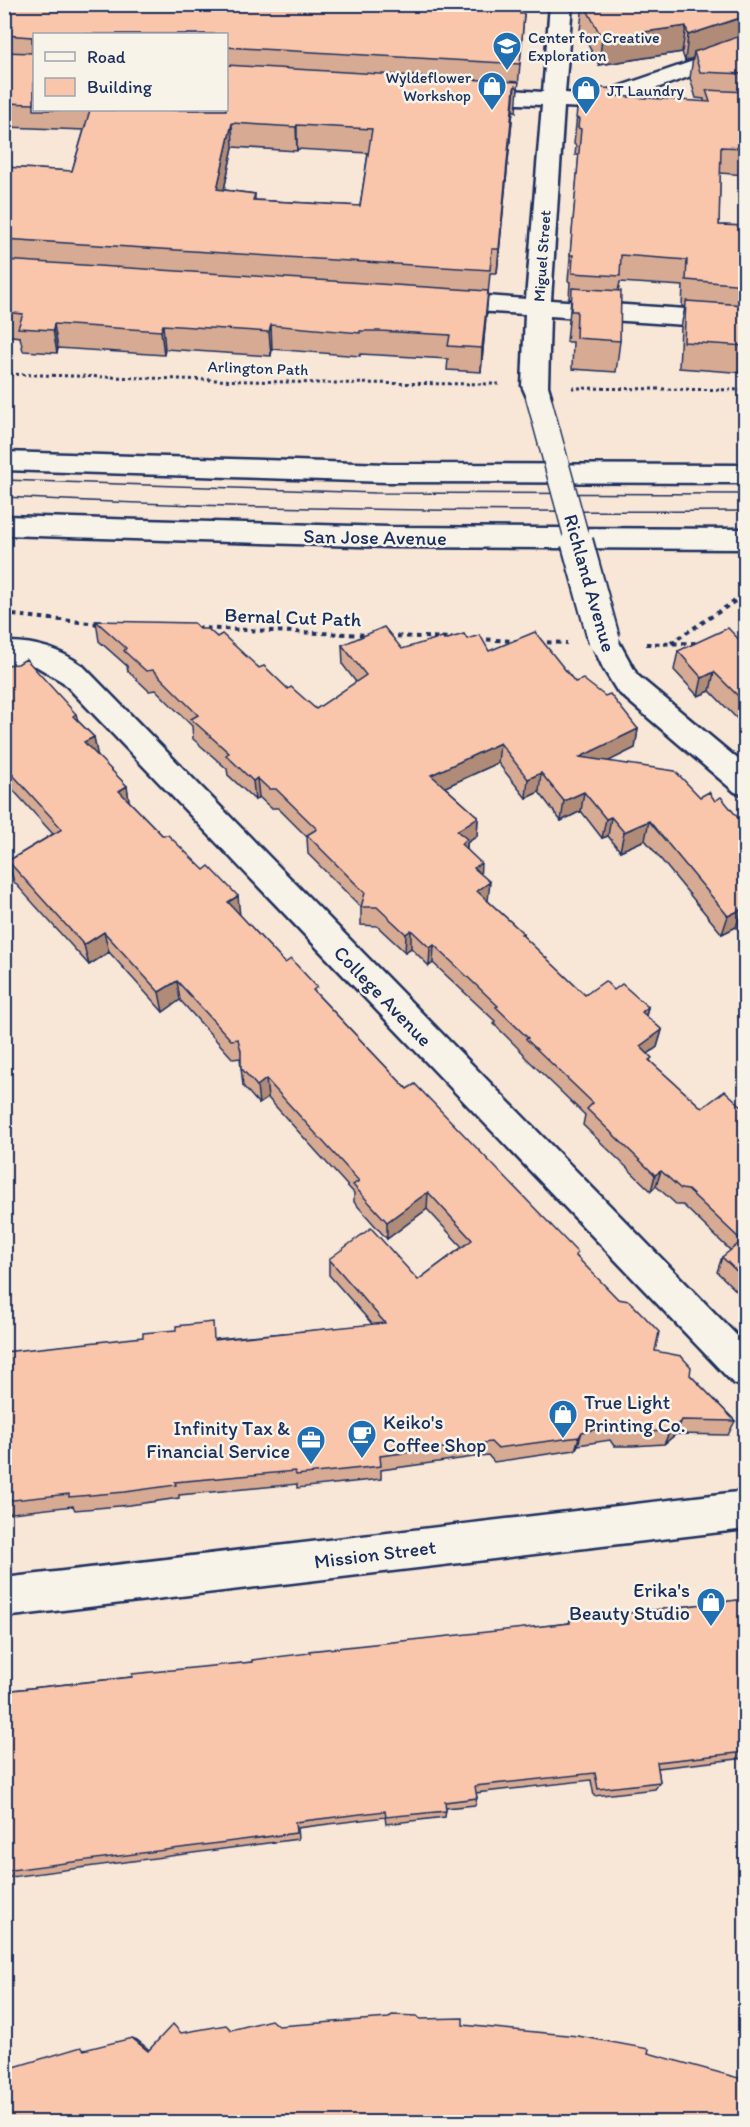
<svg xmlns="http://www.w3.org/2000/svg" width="750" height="2127" viewBox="0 0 750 2127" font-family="Itim,sans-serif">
<rect width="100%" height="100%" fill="#f8e6d6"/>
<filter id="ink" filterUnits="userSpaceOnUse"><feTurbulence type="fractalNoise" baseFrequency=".0167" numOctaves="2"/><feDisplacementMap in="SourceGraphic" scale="12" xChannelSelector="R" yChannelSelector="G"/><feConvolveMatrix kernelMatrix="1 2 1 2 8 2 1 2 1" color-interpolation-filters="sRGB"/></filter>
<g filter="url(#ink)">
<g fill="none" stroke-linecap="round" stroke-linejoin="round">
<!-- street casing -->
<g stroke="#1b2f5e" stroke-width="5">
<path id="street" d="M 550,4 L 572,4 L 565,93 L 594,95 L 746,43 L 746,57 L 628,98 L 634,103 L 631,108 L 623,110 L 564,107 L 551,300 L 746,313 L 746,329 L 550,316 L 548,386 L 551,396 L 547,402 L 538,405 L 529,402 L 522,386 L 525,314 L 443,309 L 434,307 L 431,301 L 434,295 L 443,293 L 526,299 L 542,105 L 474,102 L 466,100 L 463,95 L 466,90 L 474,88 L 543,92 Z
M 604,630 L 614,633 L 637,675 L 746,766 L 746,795 L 735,792 L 617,691 L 603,668 L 590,640 L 594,633 Z
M 4,642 C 34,641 60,649 83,666 L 746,1345 L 746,1388 L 733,1383 L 63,682 L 36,666 L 4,664 Z"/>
</g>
<!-- secondary casing -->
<g stroke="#1b2f5e" stroke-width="5">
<path id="secondary" d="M 746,1491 L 746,1529 L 4,1617 L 4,1578 Z"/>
</g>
<!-- primary casing -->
<g stroke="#1b2f5e" stroke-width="5">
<path id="primary" d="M 4,452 L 387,464 L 746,465 L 746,483 L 387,482 L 4,470 Z
M 4,516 L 389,527 L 746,529 L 746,549 L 389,547 L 4,535 Z"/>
</g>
<!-- path-far1 -->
<path stroke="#1b2f5e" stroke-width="3" stroke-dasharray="3 3" stroke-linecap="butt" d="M 4,374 L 320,383 L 500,384
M 572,388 L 746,390"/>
<!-- path -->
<path stroke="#1b2f5e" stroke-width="4" stroke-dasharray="4.5 4.5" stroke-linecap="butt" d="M 4,614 L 99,624
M 197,628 L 369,635
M 388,636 L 456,638
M 478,639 L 516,641
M 736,641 L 746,641
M 538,642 L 567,643
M 671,643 L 746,594
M 646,644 L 699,643"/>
<!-- street -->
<use href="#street" fill="#f7f3e8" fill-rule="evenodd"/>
<!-- secondary -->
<use href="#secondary" fill="#f7f3e8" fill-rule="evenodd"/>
<!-- primary -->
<use href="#primary" fill="#f7f3e8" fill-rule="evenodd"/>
<!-- tram -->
<path stroke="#1b2f5e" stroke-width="1.5" d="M 4,480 L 375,493 L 746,494
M 4,497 C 251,510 498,512 746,511"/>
<!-- street-bridge-far1 casing -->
<g stroke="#1b2f5e" stroke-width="27" stroke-linecap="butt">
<path id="street-bridge-far1" d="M 538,396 L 578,543"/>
</g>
<!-- street-bridge casing -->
<g stroke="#1b2f5e" stroke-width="35" stroke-linecap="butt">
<path id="street-bridge" d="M 577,542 L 604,640"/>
</g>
<!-- street-bridge-far1 -->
<use href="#street-bridge-far1" stroke="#f7f3e8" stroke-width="24"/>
<!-- street-bridge -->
<use href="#street-bridge" stroke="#f7f3e8" stroke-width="31"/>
</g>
<!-- wall -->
<path fill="#d7aa93" stroke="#1b2f5e" stroke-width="1.5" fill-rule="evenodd" d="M 4,4 L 524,14 L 516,112 L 513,110 L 497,273 L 490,273 L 481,372 L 447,370 L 448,359 L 379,355 L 360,354 L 360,356 L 272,349 L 271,356 L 165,349 L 164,355 L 58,348 L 57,353 L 23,351 L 20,337 L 4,335 L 4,167 L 72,171 L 84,130 L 6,127 L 4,131 ZM 34,34 L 226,34 L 226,110 L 34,110 ZM 233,147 L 297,151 L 297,149 L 368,153 L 360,206 L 255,200 L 255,194 L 224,190 Z
M 583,4 L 746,4 L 746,175 L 720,173 L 719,225 L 746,226 L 746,373 L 679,368 L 681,327 L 685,307 L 682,306 L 683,286 L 620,282 L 618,291 L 620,341 L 616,372 L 572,369 L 573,342 L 567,342 L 571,299 L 569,299 L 570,282 L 568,281 L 579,155 L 575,155 L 576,146 L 574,144 L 580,86 L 615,96 L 704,102 L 704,99 L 696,98 L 690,78 L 693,58 L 685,61 L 682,52 L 599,65 L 580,30 Z
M 96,621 L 200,629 L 217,637 L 316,709 L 356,682 L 343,665 L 342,645 L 402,649 L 444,640 L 467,639 L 489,651 L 575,682 L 638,729 L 635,748 L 608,761 L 700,797 L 715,801 L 739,819 L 746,818 L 746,938 L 736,927 L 722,934 L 645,840 L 620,851 L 608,836 L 602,838 L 581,811 L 561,821 L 539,792 L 526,798 L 498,763 L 445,787 L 478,817 L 477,836 L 467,843 L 467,849 L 480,874 L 488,901 L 523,933 L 523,936 L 585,995 L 614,990 L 648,1007 L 646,1016 L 662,1030 L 657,1047 L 648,1054 L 651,1062 L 702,1108 L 746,1110 L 746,1300 L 717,1272 L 722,1257 L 731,1251 L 683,1205 L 677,1205 L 656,1186 L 651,1191 L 583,1125 L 585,1115 L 524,1056 L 524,1054 L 494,1024 L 495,1021 L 433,963 L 429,966 L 411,948 L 405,952 L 377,926 L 361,925 L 361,907 L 308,854 L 307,837 L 278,808 L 271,808 L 259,797 L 255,800 L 228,775 L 227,769 L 193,739 L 192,726 L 156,690 L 149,691 L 128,671 L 127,666 L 99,641 Z
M 746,647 L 746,728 L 710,691 L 698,696 L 674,670 L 678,651 Z
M 4,665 L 76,714 L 78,721 L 94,737 L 97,756 L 127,786 L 129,801 L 240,915 L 285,963 L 317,994 L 407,1089 L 577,1257 L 655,1351 L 690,1375 L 735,1421 L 728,1435 L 676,1434 L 664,1444 L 633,1446 L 614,1446 L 610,1440 L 578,1445 L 575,1450 L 494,1462 L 488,1455 L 381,1470 L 381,1479 L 297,1488 L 297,1484 L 179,1495 L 179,1498 L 130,1505 L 75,1510 L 73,1506 L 4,1514 L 4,1352 L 216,1339 L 373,1325 L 329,1275 L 329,1259 L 418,1280 L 462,1247 L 427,1209 L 387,1239 L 354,1202 L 354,1193 L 268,1098 L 259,1104 L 243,1086 L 240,1058 L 233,1059 L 180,1000 L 163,1012 L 109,952 L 89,965 L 14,882 L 8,861 L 53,834 L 4,780 Z
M 746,1599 L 746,1758 L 658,1768 L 660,1782 L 655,1789 L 594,1796 L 591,1780 L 476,1793 L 477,1798 L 475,1805 L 446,1808 L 445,1817 L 386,1824 L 385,1817 L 297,1828 L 298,1839 L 4,1878 L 4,1691 L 132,1677 L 569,1623 L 570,1620 Z"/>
<!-- shaded-wall -->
<path fill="#af8b78" stroke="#1b2f5e" stroke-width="1.5" d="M 746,16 L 745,41 L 694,52 L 693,58 L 685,61 L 688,35 Z
M 686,26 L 682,52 L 599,65 L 602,38 Z
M 515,86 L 513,110 L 497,273 L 499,249 Z
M 232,123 L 233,147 L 219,213 L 217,189 Z
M 297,125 L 297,151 L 296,127 Z
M 488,291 L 486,315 L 481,372 L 482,348 Z
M 54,324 L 58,348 L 57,353 L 53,330 Z
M 163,325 L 165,349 L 164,355 L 161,331 Z
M 271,325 L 272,349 L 271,356 L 269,332 Z
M 714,672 L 710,691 L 698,696 L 702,678 Z
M 638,729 L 635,748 L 577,777 L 580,757 Z
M 94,737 L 98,758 L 84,742 Z
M 500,743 L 498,763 L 430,794 L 431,775 Z
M 541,773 L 539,792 L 526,798 L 528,779 Z
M 257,778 L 259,797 L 255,800 L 253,781 Z
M 127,786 L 130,808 L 119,791 Z
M 584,792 L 581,811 L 561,821 L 564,801 Z
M 478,817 L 477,836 L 467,843 L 466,858 L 457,831 Z
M 611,817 L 608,836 L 602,838 L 606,819 Z
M 649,821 L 645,840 L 620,851 L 624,832 Z
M 481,863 L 480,882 L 474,868 Z
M 490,882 L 488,901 L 476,909 L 477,891 Z
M 238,896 L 240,916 L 228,902 Z
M 742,909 L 736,927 L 722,934 L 728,916 Z
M 411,930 L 411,948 L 405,952 L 406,934 Z
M 104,932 L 109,952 L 89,965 L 84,945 Z
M 434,945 L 433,963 L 429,966 L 430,948 Z
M 177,981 L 180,1000 L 163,1012 L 159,992 Z
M 648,1007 L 644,1024 L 642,1012 Z
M 662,1030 L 657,1047 L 636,1063 L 640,1046 Z
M 266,1079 L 268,1098 L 259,1104 L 257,1086 Z
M 661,1171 L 656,1186 L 651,1191 L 655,1175 Z
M 428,1192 L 427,1209 L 387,1239 L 387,1222 Z
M 682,1420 L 676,1434 L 664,1444 L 670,1431 Z
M 582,1432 L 578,1445 L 575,1450 L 579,1437 Z
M 132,2038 L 137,2040 L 152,2052 L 148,2051 Z"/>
<!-- building -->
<path fill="#fac6ab" stroke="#1b2f5e" stroke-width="1.5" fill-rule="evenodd" d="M 4,4 L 340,4 L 396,7 L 397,4 L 521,4 L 520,14 L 524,14 L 520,64 L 226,47 L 226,34 L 34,34 L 34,104 L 4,103 L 4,52 L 32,53 L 32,37 L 4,35 Z
M 584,4 L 746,4 L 746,16 L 688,35 L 686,26 L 602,38 Z
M 746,34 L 746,74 L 700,72 L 694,52 Z
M 226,65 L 519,82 L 518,88 L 515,86 L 514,89 L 499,249 L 492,249 L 490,270 L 4,239 L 4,167 L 72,171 L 90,110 L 226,110 ZM 232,123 L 296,127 L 297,125 L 372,129 L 360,206 L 253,200 L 255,194 L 217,189 Z
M 580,86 L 615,89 L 615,96 L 710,102 L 706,90 L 746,92 L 746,148 L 721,147 L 719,225 L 746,226 L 746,285 L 686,280 L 687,260 L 621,255 L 620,276 L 572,273 L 573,255 L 570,255 L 581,129 L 578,128 L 579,119 L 576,118 Z
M 4,260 L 488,291 L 482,348 L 448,346 L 450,335 L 379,331 L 360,331 L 360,333 L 271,325 L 269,332 L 163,325 L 161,331 L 54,324 L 53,330 L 18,328 L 23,314 L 4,312 Z
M 572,288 L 621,291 L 620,341 L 576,338 L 577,311 L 571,311 Z
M 686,301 L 746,305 L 746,346 L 684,342 Z
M 96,621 L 194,623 L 200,629 L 208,629 L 217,637 L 222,634 L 259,668 L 264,666 L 288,689 L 291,687 L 316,709 L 366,675 L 342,645 L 384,627 L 402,649 L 442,637 L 444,640 L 464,634 L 467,639 L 480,635 L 489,651 L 535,632 L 575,682 L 583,679 L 605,696 L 610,694 L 638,729 L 580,757 L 675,771 L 700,797 L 709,792 L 715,801 L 721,797 L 739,819 L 744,817 L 746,818 L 746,914 L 742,909 L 728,916 L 649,821 L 624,832 L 611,817 L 606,819 L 584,792 L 564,801 L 541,773 L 528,779 L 500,743 L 431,775 L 478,817 L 457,831 L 467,839 L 461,844 L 481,863 L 474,868 L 490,882 L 477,891 L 523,933 L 521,934 L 585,995 L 605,981 L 614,990 L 622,984 L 648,1007 L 642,1012 L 662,1030 L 640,1046 L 652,1058 L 649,1060 L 702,1108 L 725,1091 L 746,1110 L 746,1280 L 722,1257 L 742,1241 L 688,1190 L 681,1189 L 661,1171 L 655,1175 L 587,1109 L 593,1103 L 526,1039 L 528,1038 L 496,1007 L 498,1006 L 434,945 L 430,948 L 411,930 L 406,934 L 377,907 L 361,907 L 365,893 L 307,835 L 317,829 L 276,789 L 269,789 L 257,778 L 253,781 L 226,755 L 229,753 L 191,719 L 198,715 L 153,670 L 146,671 L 124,651 L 126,648 Z
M 728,628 L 746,647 L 746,704 L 714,672 L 702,678 L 678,651 Z
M 26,659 L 76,714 L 73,716 L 94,737 L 84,742 L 127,786 L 119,791 L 162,835 L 168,835 L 204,870 L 209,866 L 238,896 L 228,902 L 285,963 L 291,959 L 317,987 L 313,990 L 407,1089 L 415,1084 L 578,1253 L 575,1255 L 618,1299 L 629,1301 L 644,1316 L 659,1332 L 655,1351 L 681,1356 L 691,1367 L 690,1375 L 735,1421 L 682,1420 L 670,1431 L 639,1432 L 619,1432 L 614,1426 L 582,1432 L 579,1437 L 497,1448 L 491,1442 L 380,1456 L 381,1466 L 296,1475 L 295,1471 L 175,1482 L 176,1485 L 125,1492 L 69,1497 L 69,1494 L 4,1501 L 4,1352 L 143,1337 L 143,1333 L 176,1330 L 176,1326 L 213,1322 L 214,1340 L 385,1323 L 329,1259 L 371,1228 L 418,1280 L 472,1240 L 428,1192 L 387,1222 L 353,1185 L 359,1181 L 266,1079 L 257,1086 L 241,1068 L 241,1051 L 238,1039 L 231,1040 L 177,981 L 159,992 L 104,932 L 84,945 L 8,861 L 62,829 L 4,765 L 4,665 L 18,664 Z
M 746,1599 L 746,1752 L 657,1762 L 660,1782 L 598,1789 L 595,1773 L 475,1786 L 477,1798 L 445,1802 L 446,1811 L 386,1817 L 385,1811 L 295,1822 L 296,1833 L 4,1871 L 4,1691 L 132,1677 L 132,1674 L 252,1662 L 252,1660 L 310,1653 L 309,1651 L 570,1623 L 570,1620 Z
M 392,2015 L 417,2016 L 420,2019 L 463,2018 L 463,2025 L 578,2036 L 649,2049 L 648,2053 L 746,2080 L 746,2122 L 4,2122 L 4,2070 L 81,2047 L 84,2050 L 132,2038 L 148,2051 L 173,2024 L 181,2033 L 226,2025 L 231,2030 L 271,2020 L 278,2026 L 389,2018 Z"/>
</g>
<!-- icons -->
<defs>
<g id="school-pin" transform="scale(1.5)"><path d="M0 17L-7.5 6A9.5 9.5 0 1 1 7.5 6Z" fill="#1f6fb2" stroke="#f7f3e8"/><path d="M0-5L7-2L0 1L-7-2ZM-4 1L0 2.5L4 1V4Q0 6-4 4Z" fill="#fff"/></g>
<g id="shop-pin" transform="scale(1.5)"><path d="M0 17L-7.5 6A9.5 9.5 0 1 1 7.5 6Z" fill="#1f6fb2" stroke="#f7f3e8"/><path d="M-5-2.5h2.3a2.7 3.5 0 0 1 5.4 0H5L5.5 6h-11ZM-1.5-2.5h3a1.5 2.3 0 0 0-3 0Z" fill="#fff"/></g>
<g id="cafe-pin" transform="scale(1.5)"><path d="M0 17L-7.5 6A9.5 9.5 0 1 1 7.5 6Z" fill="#1f6fb2" stroke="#f7f3e8"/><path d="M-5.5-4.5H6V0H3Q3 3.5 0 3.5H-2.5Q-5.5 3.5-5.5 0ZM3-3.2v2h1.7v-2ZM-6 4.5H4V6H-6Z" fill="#fff"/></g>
<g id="office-pin" transform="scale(1.5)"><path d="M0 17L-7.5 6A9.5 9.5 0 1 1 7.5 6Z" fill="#1f6fb2" stroke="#f7f3e8"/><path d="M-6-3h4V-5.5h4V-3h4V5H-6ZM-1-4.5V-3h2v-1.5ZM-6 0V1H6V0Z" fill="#fff"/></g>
</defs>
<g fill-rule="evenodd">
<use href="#school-pin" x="507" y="46"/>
<use href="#shop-pin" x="492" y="86"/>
<use href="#shop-pin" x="586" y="90"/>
<use href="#shop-pin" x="563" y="1414"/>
<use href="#cafe-pin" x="362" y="1434"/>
<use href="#office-pin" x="311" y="1440"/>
<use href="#shop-pin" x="711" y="1602"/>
</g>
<g text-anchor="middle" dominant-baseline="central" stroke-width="5" stroke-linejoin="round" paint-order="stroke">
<!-- far-poi labels -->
<g font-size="16" fill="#1b2f5e" stroke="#f7f3e8" text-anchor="start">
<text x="528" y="37">Center for Creative<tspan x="528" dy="18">Exploration</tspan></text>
<text x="471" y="77" text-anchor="end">Wyldeflower<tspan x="471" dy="18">Workshop</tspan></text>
<text x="607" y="90">JT Laundry</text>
</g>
<!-- far-street labels -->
<g font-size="16" fill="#1b2f5e" stroke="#f7f3e8">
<text transform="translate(542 256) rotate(-86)">Miguel Street</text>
<text transform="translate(258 368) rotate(2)">Arlington Path</text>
</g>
<!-- street labels -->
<g font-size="20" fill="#1b2f5e" stroke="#f7f3e8">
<text transform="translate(375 537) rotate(1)">San Jose Avenue</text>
<text transform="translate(590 583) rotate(74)">Richland Avenue</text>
<text transform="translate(293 617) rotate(2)">Bernal Cut Path</text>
<text transform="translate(383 996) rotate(46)">College Avenue</text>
<text transform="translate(375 1554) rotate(-7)">Mission Street</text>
</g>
<!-- poi labels -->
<g font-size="20" fill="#1b2f5e" stroke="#f7f3e8" text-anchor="start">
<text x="584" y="1402">True Light<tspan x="584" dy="23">Printing Co.</tspan></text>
<text x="383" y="1422">Keiko's<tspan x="383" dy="23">Coffee Shop</tspan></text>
<text x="290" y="1428" text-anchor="end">Infinity Tax &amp;<tspan x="290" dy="23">Financial Service</tspan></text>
<text x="690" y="1590" text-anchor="end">Erika's<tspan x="690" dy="23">Beauty Studio</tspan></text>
</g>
</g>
<!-- margin -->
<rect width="750" height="2127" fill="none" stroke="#f7f3e8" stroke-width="24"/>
<rect x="12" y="12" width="726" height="2103" fill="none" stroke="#1b2f5e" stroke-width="2" filter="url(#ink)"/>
<!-- legend -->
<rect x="33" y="33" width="195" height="78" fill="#f7f3e8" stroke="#9fa5b1" stroke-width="1.5"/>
<rect x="45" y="52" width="30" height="9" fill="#f7f3e8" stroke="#9fa5b1" stroke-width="1.5"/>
<text x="87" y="63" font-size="18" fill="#1b2f5e">Road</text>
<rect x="45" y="78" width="30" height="18" fill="#fac6ab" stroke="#9fa5b1" stroke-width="1.5"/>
<text x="87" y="93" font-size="18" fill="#1b2f5e">Building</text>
</svg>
